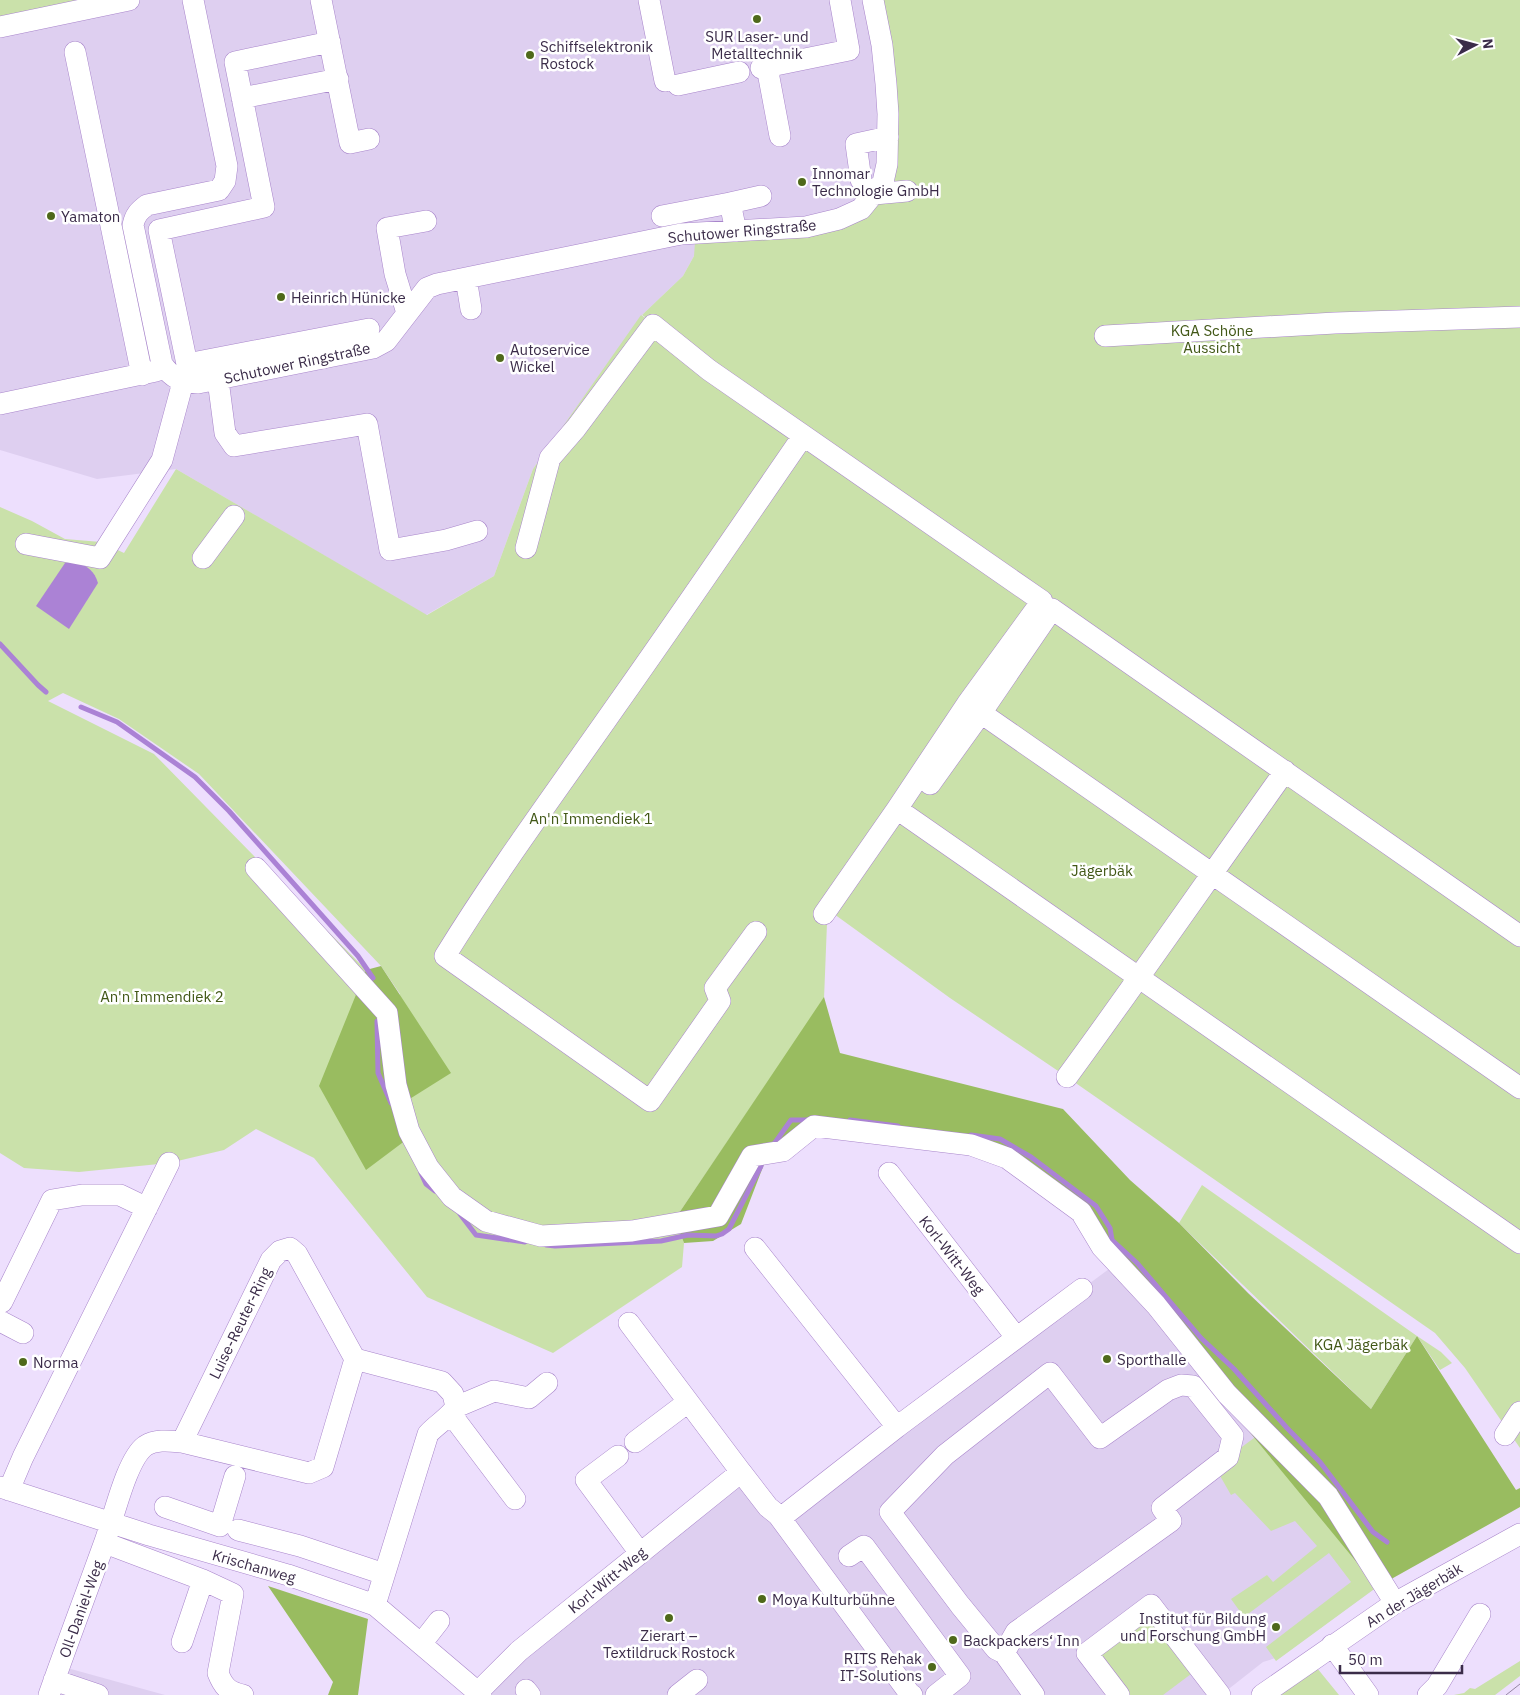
<svg xmlns="http://www.w3.org/2000/svg" width="1520" height="1695" viewBox="0 0 1520 1695" font-family="'IBM Plex Sans',sans-serif">
<rect width="100%" height="100%" fill="#eddffd"/>
<!-- built -->
<path fill="#decff0" d="M 0,0 L 880,0 L 882,198 L 694,256 L 683,276 L 642,315 L 533,469 L 494,576 L 426,615 L 176,469 L 97,479 L 0,450 Z
M 1113,1266 L 1377,1587 L 1282,1656 L 1263,1662 L 1221,1695 L 480,1695 L 741,1472 L 778,1515 Z
M 60,1666 L 165,1695 L 49,1695 Z"/>
<!-- green -->
<path fill="#cae1aa" fill-rule="evenodd" d="M 0,0 L 85,0 L 0,17 Z
M 880,0 L 1520,0 L 1520,1448 L 1465,1368 L 1435,1333 L 1067,1077 L 950,998 L 834,914 L 827,923 L 824,999 L 675,1219 L 684,1243 L 682,1267 L 553,1353 L 427,1297 L 314,1158 L 256,1129 L 224,1150 L 169,1163 L 79,1172 L 24,1168 L 0,1153 L 0,507 L 32,521 L 65,539 L 101,542 L 124,553 L 176,469 L 427,615 L 494,576 L 533,469 L 641,315 L 749,390 L 642,315 L 683,276 L 694,256 L 695,242 L 803,236 L 882,198 ZM 63,693 L 119,719 L 199,774 L 381,966 L 400,994 L 387,1012 L 366,970 L 154,754 L 48,701 Z
M 1202,1185 L 1417,1336 L 1441,1352 L 1452,1363 L 1440,1370 L 1417,1336 L 1371,1409 L 1179,1223 Z
M 1287,1428 L 1377,1587 L 1276,1661 L 1266,1647 L 1351,1582 L 1329,1553 L 1244,1617 L 1231,1599 L 1267,1575 L 1273,1582 L 1317,1546 L 1295,1521 L 1271,1531 L 1235,1493 L 1231,1495 L 1215,1467 L 1254,1438 Z
M 1151,1605 L 1199,1668 L 1163,1695 L 1119,1695 L 1087,1653 Z
M 1520,1661 L 1520,1676 L 1495,1695 L 1454,1695 L 1464,1693 L 1470,1688 L 1475,1689 Z
M 1317,1668 L 1339,1695 L 1272,1695 Z"/>
<!-- forest -->
<path fill="#99bc60" d="M 381,966 L 451,1073 L 408,1100 L 418,1131 L 366,1170 L 319,1086 L 366,970 Z
M 824,997 L 840,1053 L 1063,1109 L 1130,1180 L 1179,1223 L 1248,1293 L 1371,1409 L 1417,1336 L 1516,1490 L 1520,1488 L 1520,1507 L 1377,1587 L 1113,1266 L 1077,1215 L 1003,1159 L 807,1132 L 766,1159 L 741,1224 L 713,1241 L 684,1243 L 675,1219 Z
M 268,1586 L 368,1619 L 358,1695 L 328,1695 L 333,1682 Z"/>
<!-- water -->
<path fill="#ab82d5" d="M 77,562 C 89,567 94,571 98,583 L 69,629 L 36,606 L 65,563 Z"/>
<g fill="none" stroke-linecap="round" stroke-linejoin="round">
<!-- stream -->
<path stroke="#ab82d5" stroke-width="5" d="M 0,644 L 38,685 L 46,692
M 81,707 L 117,722 L 195,777 L 229,811 L 358,956 L 373,978
M 377,1021 L 378,1073 L 391,1103
M 850,1120 L 898,1126
M 971,1135 L 1000,1139 L 1031,1157 L 1096,1206 L 1110,1228 L 1112,1240 L 1137,1263 L 1201,1338 L 1234,1369 L 1287,1428 L 1320,1462 L 1373,1532 L 1387,1542
M 774,1144 L 791,1120 L 811,1120
M 421,1173 L 426,1184 L 435,1191
M 460,1214 L 476,1235 L 525,1242
M 546,1245 L 555,1246 L 661,1241 L 688,1235 L 716,1236 L 722,1234 L 729,1229 L 761,1166"/>
<!-- minor casing -->
<g stroke="#a885cb" stroke-width="22">
<path id="minor" d="M 193,0 L 227,166 L 225,181 L 219,190 L 147,205 C 139,211 135,215 133,225 L 162,364 C 172,378 180,382 198,383 L 373,348 L 386,341 L 427,288 L 437,284 L 681,234 L 806,227 L 839,219 L 861,209 L 883,182 L 887,164 L 888,114 L 886,84 L 882,45 L 873,0
M 321,0 L 350,143 L 369,139
M 649,0 L 665,81
M 0,27 L 129,0
M 330,42 L 235,62 L 264,207 L 159,230 L 187,364 L 369,329
M 75,52 L 142,375
M 767,67 L 780,136
M 761,68 L 849,50 L 840,0
M 678,85 L 739,72
M 242,98 L 338,79
M 861,180 L 856,144 L 888,137
M 874,194 L 907,191
M 730,203 L 761,196
M 662,216 L 730,203 L 736,231
M 466,278 L 471,309
M 407,313 L 395,274 L 387,228 L 426,221
M 1105,336 L 1335,323 L 1520,317
M 218,380 L 225,433 L 234,446 L 367,424 L 390,550 L 446,540 L 477,531
M 0,404 L 156,371
M 26,544 L 100,558 L 162,460 L 183,382
M 526,548 L 550,458 L 576,428 L 653,325 L 709,370 L 1042,601 L 967,704 L 897,809 L 824,914
M 203,558 L 234,516
M 981,713 L 1520,1088
M 930,784 L 981,713 L 1052,609 L 1520,936
M 907,816 L 1520,1243
M 256,868 L 387,1013 L 396,1085 L 409,1131 L 428,1167 L 452,1197 L 486,1221 L 541,1236 L 632,1231 L 718,1216 L 752,1156 L 783,1151 L 814,1126 L 971,1145 L 1007,1158 L 1081,1212 L 1102,1247 L 1156,1305 L 1227,1394 L 1328,1496 L 1395,1603
M 756,932 L 715,988 L 720,1001 L 650,1101 L 445,956 C 498,870 558,789 616,706 C 679,617 741,526 803,436
M 1067,1077 C 1141,976 1212,873 1285,771
M 889,1173 L 1016,1337
M 755,1248 L 897,1427
M 2,1302 L 52,1200 L 82,1195 L 120,1195 L 147,1208
M 0,1321 L 23,1333
M 629,1323 L 741,1472
M 456,1407 L 494,1391 L 529,1398 L 547,1383
M 451,1414 L 515,1499
M 1505,1435 L 1520,1412
M 182,1442 L 309,1473 L 323,1467 L 355,1359
M 635,1442 L 688,1402
M 618,1456 L 586,1480 L 640,1553
M 0,1487 L 149,1535 L 288,1575 L 375,1605 L 481,1695
M 9,1490 L 23,1457 L 169,1163
M 165,1507 L 220,1526 L 235,1476
M 778,1515 L 910,1694 L 912,1695
M 238,1530 L 300,1546 L 384,1574
M 105,1543 L 203,1580 L 233,1594 L 218,1673 C 223,1686 228,1692 243,1695
M 849,1556 L 864,1546 L 960,1676 L 936,1695
M 182,1642 L 203,1580
M 421,1644 L 439,1621
M 1332,1645 L 1368,1695
M 1004,1653 L 1016,1632 L 1171,1521 L 1162,1508 L 1228,1457 L 1233,1436 L 1193,1386 L 1181,1385 L 1168,1390 L 1100,1438 L 1050,1373 L 945,1455 L 890,1512 L 960,1605 L 996,1649 L 1004,1653 L 1034,1695
M 54,1680 L 98,1695
M 526,1690 L 530,1695
M 478,1692 L 519,1651 L 741,1472 L 768,1507 L 778,1515 L 787,1513 L 897,1427 L 1082,1289
M 49,1695 C 67,1644 86,1594 104,1544 C 113,1521 126,1460 145,1446 C 156,1439 170,1441 182,1442 L 271,1260 L 280,1251 L 290,1248 L 297,1254 L 355,1359 L 442,1382 L 453,1394 L 456,1407 C 449,1418 437,1424 428,1434 L 375,1605
M 678,1695 L 697,1680
M 1119,1695 L 1087,1653 L 1151,1605 L 1220,1695
M 1262,1695 L 1395,1603 L 1520,1534
M 1428,1695 L 1437,1686 L 1480,1614"/>
</g>
<!-- minor -->
<use href="#minor" stroke="#fff" stroke-width="21"/>
<!-- tram -->
<path stroke="#9486a3" stroke-width="1" d="M 1506,1695 L 1520,1684"/>
</g>
<!-- markers -->
<g fill="#4f691b" stroke="#fff" stroke-width="2">
<circle cx="757" cy="19" r="5"/>
<circle cx="530" cy="55" r="5"/>
<circle cx="802" cy="182" r="5"/>
<circle cx="51" cy="216" r="5"/>
<circle cx="281" cy="297" r="5"/>
<circle cx="500" cy="358" r="5"/>
<circle cx="1107" cy="1359" r="5"/>
<circle cx="23" cy="1362" r="5"/>
<circle cx="762" cy="1599" r="5"/>
<circle cx="669" cy="1618" r="5"/>
<circle cx="1276" cy="1627" r="5"/>
<circle cx="953" cy="1640" r="5"/>
<circle cx="932" cy="1667" r="5"/>
</g>
<g text-anchor="middle" dominant-baseline="central" stroke-width="5" stroke-linejoin="round" paint-order="stroke">
<!-- poi labels -->
<g font-size="15" fill="#3b2c49" stroke="#fff" text-anchor="start">
<text x="757" y="36" text-anchor="middle">SUR Laser- und<tspan x="757" dy="17">Metalltechnik</tspan></text>
<text x="540" y="46">Schiffselektronik<tspan x="540" dy="17">Rostock</tspan></text>
<text x="812" y="173">Innomar<tspan x="812" dy="17">Technologie GmbH</tspan></text>
<text x="61" y="216">Yamaton</text>
<text x="291" y="297">Heinrich Hünicke</text>
<text x="510" y="349">Autoservice<tspan x="510" dy="17">Wickel</tspan></text>
<text x="1117" y="1359">Sporthalle</text>
<text x="33" y="1362">Norma</text>
<text x="772" y="1599">Moya Kulturbühne</text>
<text x="1266" y="1618" text-anchor="end">Institut für Bildung<tspan x="1266" dy="17">und Forschung GmbH</tspan></text>
<text x="669" y="1635" text-anchor="middle">Zierart –<tspan x="669" dy="17">Textildruck Rostock</tspan></text>
<text x="963" y="1640">Backpackers‘ Inn</text>
<text x="922" y="1658" text-anchor="end">RITS Rehak<tspan x="922" dy="17">IT-Solutions</tspan></text>
</g>
<!-- street labels -->
<g font-size="15" fill="#3b2c49" stroke="#fff">
<text transform="translate(742 231) rotate(-5)">Schutower Ringstraße</text>
<text transform="translate(297 363) rotate(-12)">Schutower Ringstraße</text>
<text transform="translate(952 1255) rotate(52)">Korl-Witt-Weg</text>
<text transform="translate(240 1323) rotate(-64)">Luise-Reuter-Ring</text>
<text transform="translate(254 1566) rotate(16)">Krischanweg</text>
<text transform="translate(607 1580) rotate(-39)">Korl-Witt-Weg</text>
<text transform="translate(1414 1595) rotate(-31)">An der Jägerbäk</text>
<text transform="translate(81 1609) rotate(-70)">Oll-Daniel-Weg</text>
</g>
<!-- park labels -->
<g font-size="15" fill="#415716" stroke="#fff">
<text x="1212" y="330">KGA Schöne<tspan x="1212" dy="17">Aussicht</tspan></text>
<text x="591" y="818">An'n Immendiek 1</text>
<text x="1102" y="870">Jägerbäk</text>
<text x="162" y="996">An'n Immendiek 2</text>
<text x="1361" y="1344">KGA Jägerbäk</text>
</g>
</g>
<!-- north arrow -->
<g transform="translate(1475 45) rotate(84)" stroke="#ffffff" stroke-width="4" paint-order="stroke">
<path d="M0-4L9 19L0 12L-9 19Z" fill="#3b2c49"/>
<text y="-8" font-size="14" font-weight="bold" text-anchor="middle" fill="#3b2c49">N</text>
</g>
<!-- scale -->
<path d="M1340 1665v8h122v-8" fill="none" stroke="#3b2c49" stroke-width="2.5"/>
<text x="1348" y="1665" font-size="15" fill="#3b2c49" stroke="#ffffff" stroke-width="4" paint-order="stroke">50 m</text>
</svg>
